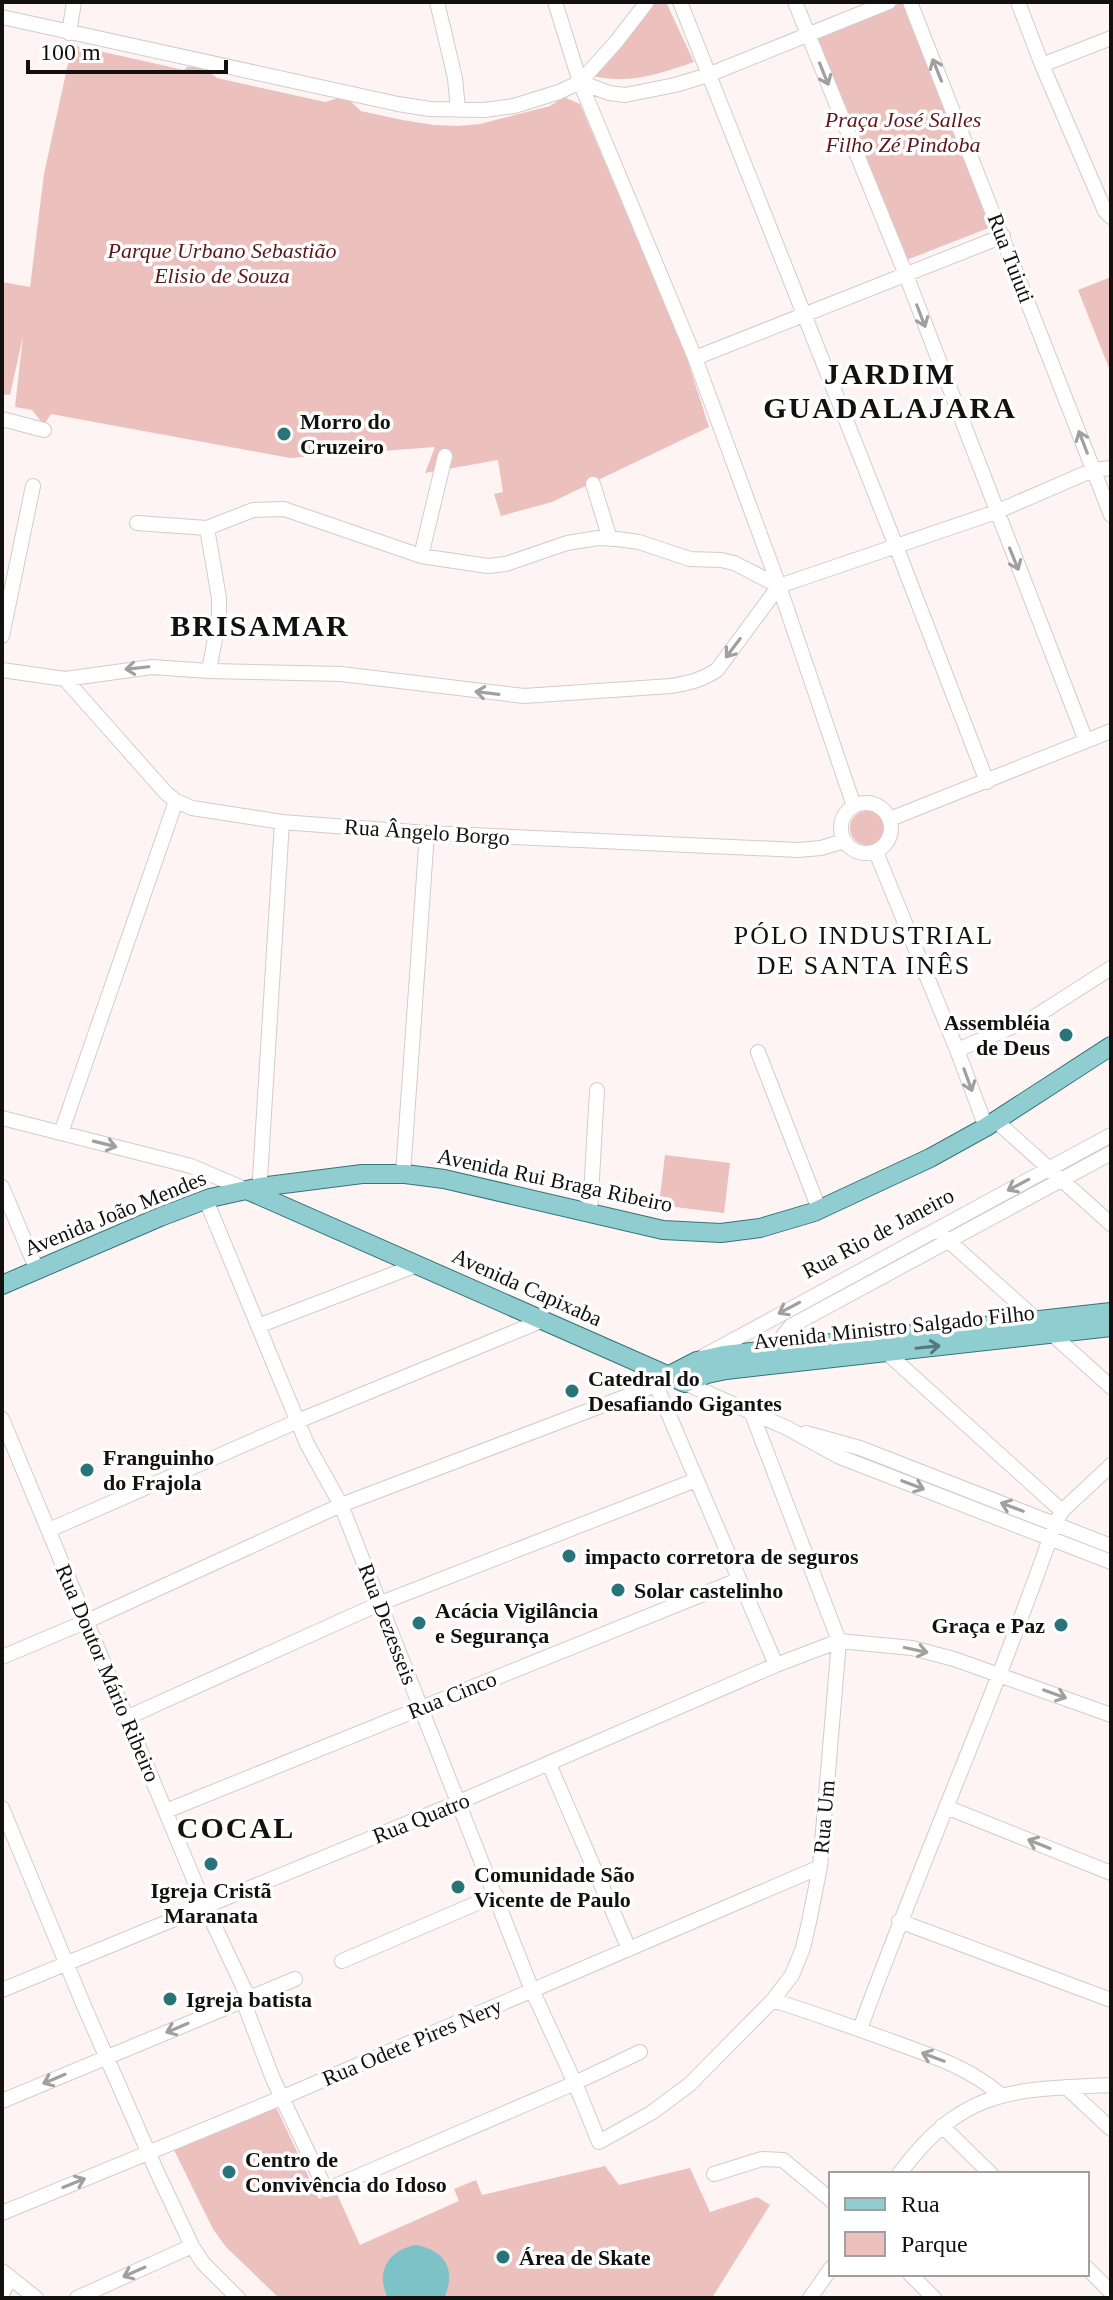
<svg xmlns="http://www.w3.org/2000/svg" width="1113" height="2300" viewBox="0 0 1113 2300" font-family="'Times New Roman',serif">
<rect width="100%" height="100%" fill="#fdf4f3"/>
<!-- green -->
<path fill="#ecc0bd" d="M 652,2 L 666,2 L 694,62 C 656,75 628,85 588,75 Z
M 903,2 L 991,227 L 904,261 L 816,36 Z
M 72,45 L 184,70 L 187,67 C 198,66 208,71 217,78 L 325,102 L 338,98 L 348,99 L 361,111 L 402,120 L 434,125 L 458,126 L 480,124 L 550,106 L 564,97 L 580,104 L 683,346 L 709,427 L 552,502 L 501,516 L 494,494 L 503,492 L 498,460 L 425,473 L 435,447 L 290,458 L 51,414 L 44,425 L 32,410 L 15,407 L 23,336 L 10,395 L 2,394 L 2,282 L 30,287 L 44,174 Z
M 1111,277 L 1111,373 L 1078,290 Z
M850 828a17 17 0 1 1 34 0a17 17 0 1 1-34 0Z
M 665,1155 L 730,1163 L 724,1213 L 659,1205 Z
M 276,2107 L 319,2199 L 336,2192 L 360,2245 L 459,2201 L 454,2189 L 476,2180 L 482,2195 L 605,2166 L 619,2185 L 690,2168 L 710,2212 L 757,2197 L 770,2205 L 712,2298 L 279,2298 L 226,2247 L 213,2229 L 174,2150 Z"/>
<!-- water -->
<path fill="#7cc2c6" d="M 416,2245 C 445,2250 457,2271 444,2298 L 388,2298 C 375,2272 388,2250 416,2245 Z"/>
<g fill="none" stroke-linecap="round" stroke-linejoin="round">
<!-- minor casing -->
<g stroke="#d4cbcb" stroke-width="16">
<path id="minor" d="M 437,2 L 455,78 L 458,110
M 555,2 L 580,82 L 695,358 L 779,586 L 854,806
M 680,2 L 896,546 L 987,782
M 795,2 L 906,275 L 1086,741
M 910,2 L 1111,515
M 1018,2 L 1042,65 L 1105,211 L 1111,217
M 2,17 L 398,104 L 430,109 L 484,110 L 514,106 L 559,92 L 580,82 L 616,42 L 647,2
M 69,33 L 74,2
M 1042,65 L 1111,38
M 580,82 L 609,93 L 625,95 L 675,85 L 708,75 L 889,2
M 695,358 L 1003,236
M 2,419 L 44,430
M 593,484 L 610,539
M 137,523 L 207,528 L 253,510 L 284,509 L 421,556 L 488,566 L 506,564 L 567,543 L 598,538 L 617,539 L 639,542 L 690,559 L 721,560 L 734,563 L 779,586
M 207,528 L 219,598 L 219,617 L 209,671
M 421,556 L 445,456
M 779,586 L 996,512 L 1093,470 L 1111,468
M 2,636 L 33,486
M 2,670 L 65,679 L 152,667 L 209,671 L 341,674 L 524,696 L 671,686 C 689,683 702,680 717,670 L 779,586
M 65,679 L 166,793 L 176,801 L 192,808 L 282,822 L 427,833 L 798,850 L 821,848 L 844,841
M841 828a25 25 0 1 1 50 0a25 25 0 1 1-50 0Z
M 890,819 L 1111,731
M 876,852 L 957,1050 L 986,1127
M 957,1050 L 1033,1018 L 1111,968
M 758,1052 L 819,1209
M 2,1118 L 191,1166 L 247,1190
M 996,1121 L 1111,1224
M 61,1133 L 176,801
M 403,1174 L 427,833
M 2,1187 L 37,1270
M 259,1194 L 282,822
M 206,1200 L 307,1444 L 341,1505 L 532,1990 L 575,2083 L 599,2142 L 651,2113 L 689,2085 L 773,2000 L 792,1975 L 803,1948 L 809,1922 L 820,1867 L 839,1641 L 752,1414
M 590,1213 L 597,1090
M 942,1235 L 1037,1320
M 258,1326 L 417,1265
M 1052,1334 L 1111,1387
M 782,1348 L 783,1336 L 791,1326 L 1111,1153
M 886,1352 L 1062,1511
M 704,1356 L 1111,1135
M 685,1383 L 787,1428 L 840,1457 L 1111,1562
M 656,1385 L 776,1665
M 2,1419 L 205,1906 L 248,1997 L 247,2011 L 273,2079 L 326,2190 L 575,2083 L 640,2052
M 806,1433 L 860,1448 L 1111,1546
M 49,1530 L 298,1421 L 541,1321
M 2,1657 L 85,1622 L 341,1505 L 656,1385 L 668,1376
M 126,1718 L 381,1603 L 696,1480
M 549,1764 L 629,1949
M 946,1807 L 1111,1873
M 2,1808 L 84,2006 L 157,2172 L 192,2246 L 203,2263 L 238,2298
M 166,1811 L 738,1580
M 899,1921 L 1111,2000
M 342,1961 L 496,1895
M 2,1990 L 459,1802 L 776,1665 L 839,1641 L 912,1648 L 954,1659 L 1111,1715
M 773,2000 C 816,2014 859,2029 902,2045 C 940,2059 969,2068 1001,2095
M 860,2029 C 922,1859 996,1694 1055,1524 L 1062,1511 L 1111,1465
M 1066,2087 L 1111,2129
M 2,2101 L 295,1979
M 942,2126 L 991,2174
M 714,2174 L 762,2159 L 783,2160 L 831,2200
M 899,2174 C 964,2087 1011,2090 1111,2085
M 2,2213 L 281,2098 L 820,1867
M 1087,2268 L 1111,2292
M 2,2271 L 36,2298
M 910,2274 L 934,2298
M 2,2294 L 10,2277
M 77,2298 L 192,2246
M 810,2298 L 831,2268"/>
</g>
<!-- major casing -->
<g stroke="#347579" stroke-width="20">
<path id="major" d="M 247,1190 L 685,1383 L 707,1374 L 726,1370 L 1111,1327
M 2,1285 L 160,1217 L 210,1198 L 260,1187 L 362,1174 L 405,1174 L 444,1179 L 663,1230 L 721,1233 L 760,1228 L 814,1212 L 930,1158 L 986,1127 L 1111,1046
M 668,1376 L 697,1361 L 724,1355 L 1111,1312"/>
</g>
<!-- minor -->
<use href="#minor" stroke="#fff" stroke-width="14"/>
<!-- major -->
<use href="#major" stroke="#8fcdd0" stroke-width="18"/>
</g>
<!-- one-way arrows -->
<defs><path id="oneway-shaft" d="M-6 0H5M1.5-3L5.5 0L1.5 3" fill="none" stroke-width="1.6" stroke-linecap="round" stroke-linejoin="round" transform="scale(2)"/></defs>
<g stroke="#a19f9f">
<use href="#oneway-shaft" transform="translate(937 70) rotate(-112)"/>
<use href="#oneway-shaft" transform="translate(824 74) rotate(68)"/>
<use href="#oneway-shaft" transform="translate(921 316) rotate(69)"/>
<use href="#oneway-shaft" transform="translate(1083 442) rotate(-111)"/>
<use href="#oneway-shaft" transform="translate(1014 559) rotate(68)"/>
<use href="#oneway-shaft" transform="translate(733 648) rotate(127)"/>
<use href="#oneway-shaft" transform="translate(137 668) rotate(174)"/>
<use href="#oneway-shaft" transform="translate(487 693) rotate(-173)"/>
<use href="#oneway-shaft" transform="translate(968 1080) rotate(70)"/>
<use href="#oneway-shaft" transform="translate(105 1144) rotate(14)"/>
<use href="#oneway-shaft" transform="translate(1018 1185) rotate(152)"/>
<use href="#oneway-shaft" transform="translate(789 1308) rotate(152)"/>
<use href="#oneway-shaft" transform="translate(913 1485) rotate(21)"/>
<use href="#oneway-shaft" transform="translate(1012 1507) rotate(-159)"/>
<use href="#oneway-shaft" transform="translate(916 1650) rotate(12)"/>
<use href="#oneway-shaft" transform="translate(1055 1694) rotate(20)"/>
<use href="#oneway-shaft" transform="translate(1039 1844) rotate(-158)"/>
<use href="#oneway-shaft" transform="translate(177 2028) rotate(157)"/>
<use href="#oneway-shaft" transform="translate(933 2057) rotate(-159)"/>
<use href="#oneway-shaft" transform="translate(54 2079) rotate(157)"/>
<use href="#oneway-shaft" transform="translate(74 2183) rotate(-22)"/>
<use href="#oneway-shaft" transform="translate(134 2272) rotate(156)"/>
</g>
<use stroke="#57787a" href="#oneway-shaft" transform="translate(928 1347) rotate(-6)"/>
<!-- markers -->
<g fill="#297478" stroke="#fff" stroke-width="3">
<circle cx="284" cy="434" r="8"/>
<circle cx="1066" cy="1035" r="8"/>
<circle cx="572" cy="1391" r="8"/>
<circle cx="87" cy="1470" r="8"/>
<circle cx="569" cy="1556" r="8"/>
<circle cx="618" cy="1590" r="8"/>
<circle cx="419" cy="1623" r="8"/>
<circle cx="1061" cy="1625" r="8"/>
<circle cx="211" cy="1864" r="8"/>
<circle cx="458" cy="1887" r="8"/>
<circle cx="170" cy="1999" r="8"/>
<circle cx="229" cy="2172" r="8"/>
<circle cx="503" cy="2257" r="8"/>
</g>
<g text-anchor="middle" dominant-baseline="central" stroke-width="7" stroke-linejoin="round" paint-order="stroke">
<!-- park labels -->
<g font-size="22" font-style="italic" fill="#5d171a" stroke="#fff">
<text x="903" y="119">Praça José Salles<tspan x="903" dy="25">Filho Zé Pindoba</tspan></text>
<text x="222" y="250">Parque Urbano Sebastião<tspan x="222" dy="25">Elisio de Souza</tspan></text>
</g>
<!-- street labels -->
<g font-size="22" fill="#131010" stroke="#fff">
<text transform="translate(1011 258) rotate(69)">Rua Tuiuti</text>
<text transform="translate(427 832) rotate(4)">Rua Ângelo Borgo</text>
<text transform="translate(555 1180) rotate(12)">Avenida Rui Braga Ribeiro</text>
<text transform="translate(115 1213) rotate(-22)">Avenida João Mendes</text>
<text transform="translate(878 1233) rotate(-28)">Rua Rio de Janeiro</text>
<text transform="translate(527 1287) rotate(24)">Avenida Capixaba</text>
<text transform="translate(894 1327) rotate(-6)">Avenida Ministro Salgado Filho</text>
<text transform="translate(388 1624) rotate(69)">Rua Dezesseis</text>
<text transform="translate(108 1673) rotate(67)">Rua Doutor Mário Ribeiro</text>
<text transform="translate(452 1695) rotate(-22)">Rua Cinco</text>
<text transform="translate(824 1817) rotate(-85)">Rua Um</text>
<text transform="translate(421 1818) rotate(-22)">Rua Quatro</text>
<text transform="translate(412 2042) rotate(-23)">Rua Odete Pires Nery</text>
</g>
<!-- poi labels -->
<g font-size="22" font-weight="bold" fill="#131010" stroke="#fff" text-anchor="start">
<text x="300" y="421">Morro do<tspan x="300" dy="25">Cruzeiro</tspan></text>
<text x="1050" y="1022" text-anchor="end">Assembléia<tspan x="1050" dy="25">de Deus</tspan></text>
<text x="588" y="1378">Catedral do<tspan x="588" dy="25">Desafiando Gigantes</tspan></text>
<text x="103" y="1457">Franguinho<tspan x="103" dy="25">do Frajola</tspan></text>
<text x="585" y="1556">impacto corretora de seguros</text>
<text x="634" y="1590">Solar castelinho</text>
<text x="435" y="1610">Acácia Vigilância<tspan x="435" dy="25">e Segurança</tspan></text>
<text x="1045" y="1625" text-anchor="end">Graça e Paz</text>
<text x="474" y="1874">Comunidade São<tspan x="474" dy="25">Vicente de Paulo</tspan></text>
<text x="211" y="1890" text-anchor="middle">Igreja Cristã<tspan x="211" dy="25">Maranata</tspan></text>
<text x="186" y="1999">Igreja batista</text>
<text x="245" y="2159">Centro de<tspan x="245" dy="25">Convivência do Idoso</tspan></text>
<text x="519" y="2257">Área de Skate</text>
</g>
<!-- quarter labels -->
<g font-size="26" letter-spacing="2" fill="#131010" stroke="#fff">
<text x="864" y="935">PÓLO INDUSTRIAL<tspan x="864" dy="30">DE SANTA INÊS</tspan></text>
</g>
<!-- district labels -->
<g font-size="30" font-weight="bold" letter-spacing="2" fill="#131010" stroke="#fff">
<text x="890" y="373">JARDIM<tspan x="890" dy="34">GUADALAJARA</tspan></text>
<text x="260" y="625">BRISAMAR</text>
<text x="236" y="1827">COCAL</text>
</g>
</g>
<!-- border -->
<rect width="1113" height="2300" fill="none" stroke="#131010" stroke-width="8"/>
<!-- legend -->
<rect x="829" y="2172" width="260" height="104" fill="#ffffff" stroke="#a19f9f" stroke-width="2"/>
<rect x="845" y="2198" width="40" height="12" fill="#8fcdd0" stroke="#a19f9f" stroke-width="2"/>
<text x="901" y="2212" font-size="24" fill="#131010">Rua</text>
<rect x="845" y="2232" width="40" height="24" fill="#ecc0bd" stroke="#a19f9f" stroke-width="2"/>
<text x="901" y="2252" font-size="24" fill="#131010">Parque</text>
<!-- scale -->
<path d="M28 60v12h198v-12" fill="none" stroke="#131010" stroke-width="4"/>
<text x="40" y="60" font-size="24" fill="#131010" stroke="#ffffff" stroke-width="6" paint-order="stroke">100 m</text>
</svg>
